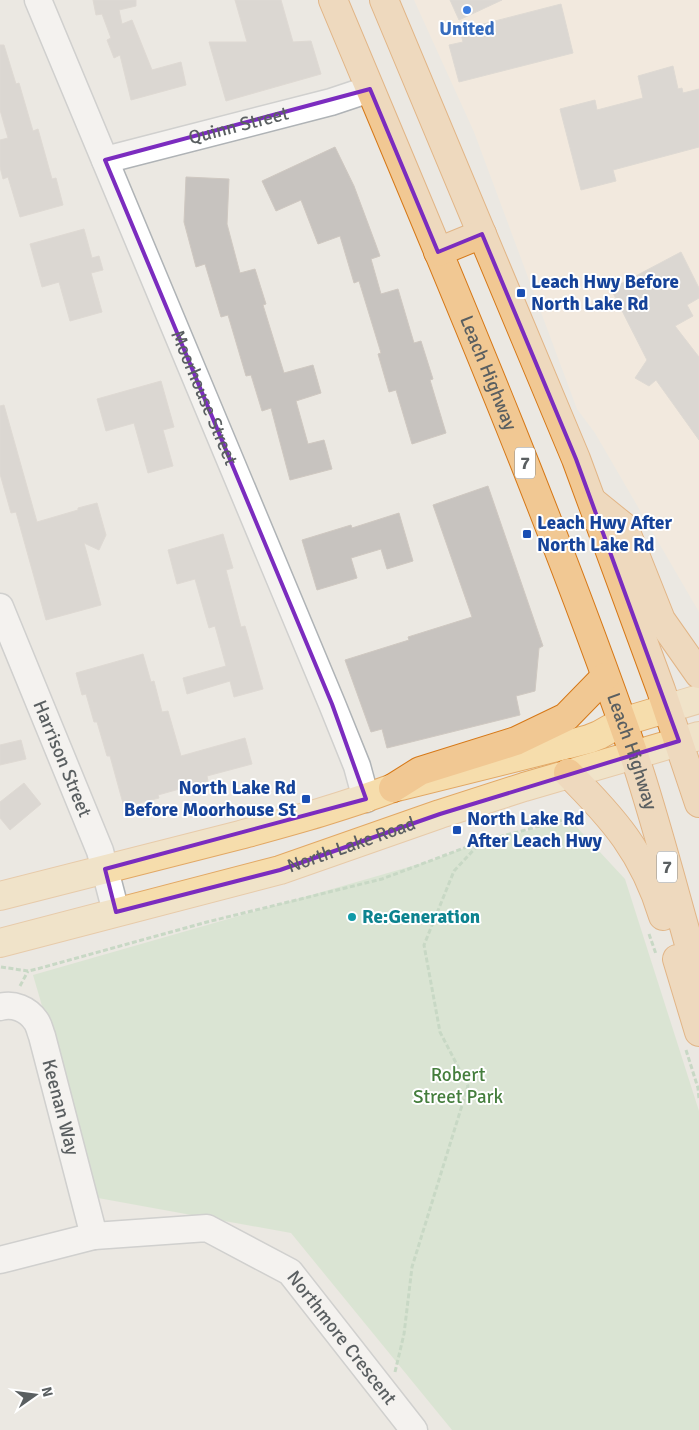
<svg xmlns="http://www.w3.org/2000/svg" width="699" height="1430" viewBox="0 0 699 1430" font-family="Signika,sans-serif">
<rect width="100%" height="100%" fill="#ebe8e2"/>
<!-- commercial -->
<path fill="#faecd9" d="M 414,0 L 699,0 L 699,612 L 595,433 L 577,409 L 474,132 Z"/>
<!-- green -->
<path fill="#c6e1c1" d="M 571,821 L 625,879 L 699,1111 L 699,1430 L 452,1430 L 291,1233 L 98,1198 L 33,975 L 433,860 L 480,842 Z"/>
<!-- building -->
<path fill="#c7c3bf" stroke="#cfc8c1" d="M 93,0 L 136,0 L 136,6 L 119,10 L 122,24 L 132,20 L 152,70 L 181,62 L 186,85 L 131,100 L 120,55 L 114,58 L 107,40 L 111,38 L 102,14 L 96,15 Z
M 235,0 L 281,0 L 293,42 L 311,41 L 321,74 L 226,101 L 209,42 L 247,42 Z
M 450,0 L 502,0 L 459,20 Z
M 561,4 L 573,53 L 459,82 L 449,45 L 463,42 L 460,30 Z
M 0,45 L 4,45 L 16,84 L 19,83 L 33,131 L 38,129 L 52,179 L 56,178 L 63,205 L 20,217 L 8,177 L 3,179 L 0,167 L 0,140 L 8,138 L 0,110 Z
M 673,66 L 678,89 L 682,88 L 683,93 L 699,89 L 699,147 L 613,170 L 616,181 L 581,190 L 560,109 L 595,100 L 597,110 L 643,98 L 638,76 Z
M 335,147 L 354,186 L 376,245 L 380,256 L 371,259 L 381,294 L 398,289 L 414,343 L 421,341 L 433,379 L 430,380 L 446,433 L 412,444 L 396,390 L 389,392 L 378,354 L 381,353 L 359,281 L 354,283 L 340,236 L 318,244 L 301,200 L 276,211 L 262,181 Z
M 186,177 L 229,179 L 227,224 L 240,273 L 255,269 L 266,304 L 263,305 L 284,373 L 313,365 L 321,393 L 296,401 L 308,444 L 324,440 L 332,469 L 290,480 L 271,408 L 262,411 L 251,375 L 246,376 L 228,315 L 221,317 L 205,264 L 196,267 L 184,222 Z
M 84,229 L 92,258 L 99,256 L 103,270 L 91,273 L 102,312 L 70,321 L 59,282 L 42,287 L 30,244 Z
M 681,252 L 699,288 L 699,298 L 687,305 L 693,316 L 675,326 L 699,357 L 699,440 L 656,380 L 649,386 L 635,378 L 647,360 L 611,289 Z
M 161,381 L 174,427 L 163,430 L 173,466 L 148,473 L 134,423 L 106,431 L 97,399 Z
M 4,405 L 37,522 L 78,510 L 78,508 L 97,503 L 106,535 L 99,550 L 84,543 L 101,605 L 46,620 L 16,512 L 11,513 L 0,474 L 0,406 Z
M 488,486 L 543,646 L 539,648 L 535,691 L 516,696 L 520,715 L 387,748 L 382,729 L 371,732 L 345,660 L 409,640 L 408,637 L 472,617 L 433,505 Z
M 399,513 L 413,561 L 387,569 L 381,549 L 351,558 L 357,578 L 317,590 L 302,540 L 351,525 L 352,528 Z
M 223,534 L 233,568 L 226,570 L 241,627 L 245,626 L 263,689 L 234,697 L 230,681 L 187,694 L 183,678 L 226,666 L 215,626 L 209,628 L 195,579 L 177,584 L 168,550 Z
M 143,654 L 151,682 L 154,681 L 162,712 L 168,711 L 181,756 L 245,738 L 252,764 L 207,776 L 208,781 L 158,795 L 159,798 L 124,807 L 110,756 L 107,756 L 97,722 L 94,722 L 86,694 L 82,695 L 76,673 Z
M 21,740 L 26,759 L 0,765 L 0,745 Z
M 24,783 L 41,804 L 10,830 L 0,818 L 0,802 Z"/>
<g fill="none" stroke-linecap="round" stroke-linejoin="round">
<!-- minor casing -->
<g stroke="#afb3b6" stroke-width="29">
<g id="minor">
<path id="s1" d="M 38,0 L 332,704 L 357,766 L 366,799"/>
<path id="s2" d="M 105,160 L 331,102 L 370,89"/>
<path id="s3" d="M 0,607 L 100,851 L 116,912"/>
<path id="s4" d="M 0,1007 C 13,1003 28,1009 36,1021 C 39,1025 40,1031 42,1036 L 94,1236"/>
<path id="s5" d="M 0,1260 L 94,1236 L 207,1228 L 290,1272 L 414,1430"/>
</g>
</g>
<!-- major casing -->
<g stroke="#e2a865" stroke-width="30">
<g id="major">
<path d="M 0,896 C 80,876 160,856 240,835 C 291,821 343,807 393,788 L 589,739 L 599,735 L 622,722 L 699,699"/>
<path id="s6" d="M 0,943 L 280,870 L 440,814 L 524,787 L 699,736"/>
</g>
</g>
<!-- highway casing -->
<g stroke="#d67817" stroke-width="30">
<g id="highway">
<path id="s7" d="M 333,0 C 437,249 544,497 633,752 C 658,826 677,904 699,979"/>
<path d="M 384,0 L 576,459 L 661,690 L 699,803"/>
<path d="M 438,252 L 482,234"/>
<path d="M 593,502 L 624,527 L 661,620 L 699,674"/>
<path d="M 568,773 C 614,819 644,853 663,916"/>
<path d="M 393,788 L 420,771 L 516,741 L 566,717 L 605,677"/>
<path d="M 677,959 L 699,1032"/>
</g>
</g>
<!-- path -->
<path stroke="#9ec6a2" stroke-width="3" stroke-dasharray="5 2.5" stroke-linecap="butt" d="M 649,934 L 656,954
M 1,967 L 28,971 L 37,969 L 207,922 L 382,879 L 480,842 L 578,816
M 20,986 L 28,971
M 686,1050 L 698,1088 L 699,1099
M 395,1372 L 404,1334 L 412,1267 L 468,1086 L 440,1032 L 424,945 L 454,871 L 480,843"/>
<!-- minor -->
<use href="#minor" stroke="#fff" stroke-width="26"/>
<!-- major -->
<use href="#major" stroke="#f6ddac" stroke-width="28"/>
<!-- highway -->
<use href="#highway" stroke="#f1c893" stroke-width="28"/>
</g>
<!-- marked area -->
<path d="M0 0H699V1430H0ZM 370,89 L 438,252 L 482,234 L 576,459 L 679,741 L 440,814 L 280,870 L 116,912 L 105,869 L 366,799 L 332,704 L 105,160 Z" fill="#ebe8e2" fill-opacity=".55" fill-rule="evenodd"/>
<path fill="none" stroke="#7b2cbf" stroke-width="4" stroke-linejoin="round" d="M 370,89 L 438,252 L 482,234 L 576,459 L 679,741 L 440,814 L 280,870 L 116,912 L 105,869 L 366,799 L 332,704 L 105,160 Z"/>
<!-- markers -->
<circle fill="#3f7fe0" stroke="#fff" stroke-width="2" cx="467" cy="10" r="5"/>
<g fill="#1a4fb4" stroke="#fff" stroke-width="2">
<rect x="516" y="288" width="10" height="10" rx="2.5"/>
<rect x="522" y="529" width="10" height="10" rx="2.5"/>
<rect x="301" y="794" width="10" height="10" rx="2.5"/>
<rect x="452" y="825" width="10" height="10" rx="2.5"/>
</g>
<circle fill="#0f9aa8" stroke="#fff" stroke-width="2" cx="352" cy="917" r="5"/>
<g text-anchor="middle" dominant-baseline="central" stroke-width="4" stroke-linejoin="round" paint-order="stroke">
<!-- shield labels -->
<g fill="#fff" stroke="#8c8f90" stroke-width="1">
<rect x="515" y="447.5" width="20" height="31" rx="4"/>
<rect x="657" y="851.5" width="20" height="31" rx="4"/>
</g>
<g font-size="18" font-weight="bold" fill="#5a5f61">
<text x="525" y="463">7</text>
<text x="667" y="867">7</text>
</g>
<!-- shop labels -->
<g font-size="19" font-weight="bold" fill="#366cbe" stroke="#fff">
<text x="467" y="29">United</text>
</g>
<!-- street labels -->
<g font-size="19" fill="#5a5f61" stroke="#fff">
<text stroke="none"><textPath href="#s2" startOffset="138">Quinn Street</textPath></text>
<text stroke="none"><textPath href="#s7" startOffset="404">Leach Highway</textPath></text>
<text stroke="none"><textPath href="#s1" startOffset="431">Moorhouse Street</textPath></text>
<text stroke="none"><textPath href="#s7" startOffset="809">Leach Highway</textPath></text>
<text stroke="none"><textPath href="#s3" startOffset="164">Harrison Street</textPath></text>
<text stroke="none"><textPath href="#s6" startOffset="365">North Lake Road</textPath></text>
<text stroke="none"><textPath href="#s4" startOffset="131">Keenan Way</textPath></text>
<text stroke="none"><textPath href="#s5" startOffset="388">Northmore Crescent</textPath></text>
</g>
<!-- transit labels -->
<g font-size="19" font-weight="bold" fill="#164399" stroke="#fff" text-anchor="start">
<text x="531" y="282">Leach Hwy Before<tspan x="531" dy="22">North Lake Rd</tspan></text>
<text x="537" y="523">Leach Hwy After<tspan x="537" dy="22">North Lake Rd</tspan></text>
<text x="296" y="788" text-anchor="end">North Lake Rd<tspan x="296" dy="22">Before Moorhouse St</tspan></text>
<text x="467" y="819">North Lake Rd<tspan x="467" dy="22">After Leach Hwy</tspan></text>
</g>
<!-- culture labels -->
<g font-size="19" font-weight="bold" fill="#0d838f" stroke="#fff" text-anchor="start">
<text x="362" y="917">Re:Generation</text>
</g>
<!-- park labels -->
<g font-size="19" fill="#457e3d" stroke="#fff">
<text x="458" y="1075">Robert<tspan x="458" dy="22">Street Park</tspan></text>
</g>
</g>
<!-- north arrow -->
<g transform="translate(35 1395) rotate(76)" stroke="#ffffff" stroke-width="4" paint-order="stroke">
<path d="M0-4L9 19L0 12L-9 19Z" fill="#5a5f61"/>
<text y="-8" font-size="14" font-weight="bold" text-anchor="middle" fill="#5a5f61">N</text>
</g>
</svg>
